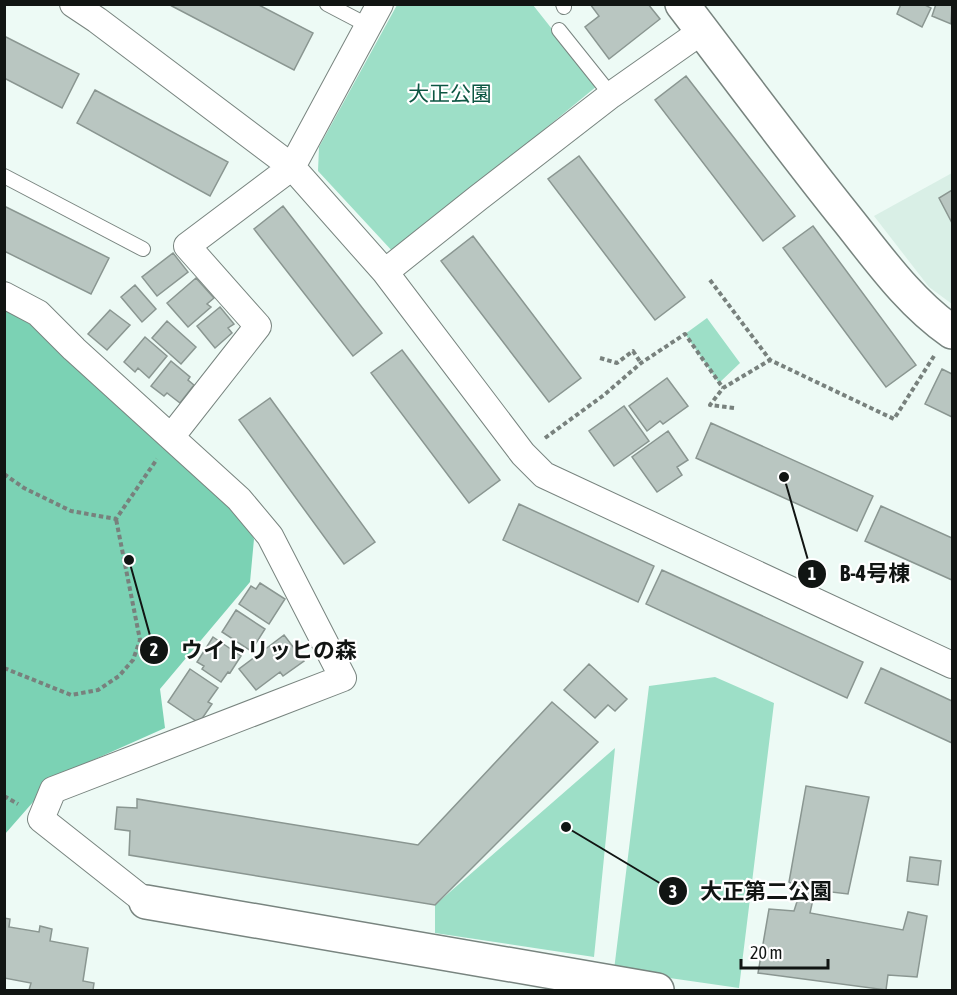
<svg xmlns="http://www.w3.org/2000/svg" width="957" height="995" viewBox="0 0 957 995" font-family="'Asap Condensed','Noto Sans JP',sans-serif">
<rect width="100%" height="100%" fill="#edfaf5"/>
<!-- built -->
<path fill="#d9efe6" d="M 952,173 L 952,304 L 929,287 L 874,216 Z"/>
<!-- green -->
<path fill="#9ddfc7" d="M 397,5 L 533,5 L 597,86 L 394,253 L 318,171 L 319,147 Z
M 707,318 L 740,363 L 719,383 L 685,334 Z
M 715,677 L 774,703 L 739,988 L 614,970 L 649,686 Z
M 615,748 L 594,957 L 435,933 L 435,905 Z"/>
<!-- forest -->
<path fill="#7bd2b4" d="M 5,295 L 234,501 L 254,539 L 250,582 L 160,689 L 165,728 L 55,777 L 5,834 Z"/>
<!-- building -->
<path fill="#b9c6c1" stroke="#8a9691" stroke-width="1.5" d="M 168,4 L 257,4 L 313,33 L 294,70 Z
M 590,4 L 648,4 L 660,19 L 609,59 L 585,27 L 599,16 Z
M 901,4 L 923,4 L 931,8 L 922,27 L 897,14 Z
M 936,4 L 952,4 L 951,24 L 932,16 Z
M 4,36 L 79,74 L 62,108 L 4,78 Z
M 686,76 L 795,216 L 763,241 L 655,100 Z
M 95,90 L 228,162 L 210,196 L 77,123 Z
M 579,156 L 685,297 L 655,320 L 548,179 Z
M 952,190 L 952,223 L 939,198 Z
M 4,206 L 109,258 L 91,294 L 4,251 Z
M 283,206 L 382,333 L 353,356 L 254,229 Z
M 813,226 L 916,365 L 886,387 L 783,248 Z
M 473,236 L 581,378 L 549,402 L 441,261 Z
M 173,253 L 188,272 L 157,296 L 142,277 Z
M 196,278 L 214,298 L 207,304 L 211,307 L 188,327 L 167,303 Z
M 135,285 L 156,309 L 142,322 L 121,297 Z
M 220,307 L 234,324 L 228,328 L 232,333 L 215,348 L 197,326 Z
M 110,310 L 130,325 L 107,350 L 88,334 Z
M 167,321 L 196,347 L 181,364 L 152,338 Z
M 145,337 L 167,356 L 149,378 L 138,368 L 135,372 L 124,362 Z
M 402,350 L 500,480 L 469,503 L 371,373 Z
M 171,361 L 190,377 L 188,380 L 194,385 L 180,403 L 167,393 L 164,396 L 151,386 Z
M 942,369 L 952,374 L 952,417 L 925,404 Z
M 667,378 L 688,406 L 663,424 L 660,421 L 647,431 L 629,406 Z
M 270,398 L 375,542 L 344,564 L 239,420 Z
M 624,406 L 649,441 L 614,466 L 589,431 Z
M 711,423 L 873,496 L 857,531 L 696,458 Z
M 668,431 L 688,460 L 677,467 L 682,475 L 657,492 L 632,457 Z
M 519,504 L 654,566 L 638,602 L 503,540 Z
M 881,506 L 952,538 L 952,580 L 865,541 Z
M 662,570 L 863,662 L 847,698 L 646,604 Z
M 260,583 L 285,599 L 269,624 L 239,604 L 251,586 L 256,589 Z
M 236,610 L 265,629 L 251,651 L 222,632 Z
M 284,635 L 304,661 L 283,676 L 280,672 L 256,690 L 239,669 Z
M 213,637 L 241,656 L 230,673 L 228,672 L 221,682 L 202,669 L 204,666 L 197,662 Z
M 589,664 L 627,699 L 615,711 L 608,705 L 595,718 L 564,690 Z
M 881,668 L 952,701 L 952,743 L 865,703 Z
M 190,669 L 218,688 L 208,702 L 212,704 L 199,723 L 168,702 Z
M 552,702 L 598,742 L 435,905 L 129,855 L 130,831 L 115,829 L 117,807 L 137,808 L 137,799 L 418,845 Z
M 806,786 L 869,797 L 848,894 L 815,890 L 810,913 L 903,930 L 908,912 L 927,916 L 917,977 L 888,975 L 886,990 L 758,973 L 769,909 L 794,911 L 801,889 L 789,882 Z
M 910,857 L 941,861 L 938,885 L 907,881 Z
M 4,918 L 10,919 L 9,927 L 39,932 L 40,926 L 52,929 L 50,941 L 88,948 L 83,981 L 94,983 L 93,990 L 29,990 L 31,983 L 4,978 Z"/>
<g fill="none" stroke-linecap="round" stroke-linejoin="round">
<!-- service casing -->
<g stroke="#78847f" stroke-width="16">
<path id="service" d="M 327,4 L 369,26
M 563,4 L 564,7
M 559,30 L 611,95
M 4,176 L 143,249"/>
</g>
<!-- minor casing -->
<g stroke="#78847f" stroke-width="28">
<path id="minor" d="M 73,4 L 97,20 L 292,167 L 385,272 L 523,454 L 544,475 L 952,665
M 385,272 L 478,198 L 611,95 L 702,31
M 4,295 L 38,313 L 74,349 L 239,499 L 270,536 L 343,678 L 53,790 L 41,819 L 146,902
M 171,437 L 258,326 L 187,246 L 292,167 L 380,4"/>
</g>
<!-- tertiary casing -->
<g stroke="#78847f" stroke-width="36">
<path id="tertiary" d="M 682,4 C 737,76 790,148 847,219 C 879,259 909,302 952,332
M 146,902 L 657,990"/>
</g>
<!-- path -->
<path stroke="#78817d" stroke-width="4" stroke-dasharray="4.5 3" stroke-linecap="butt" d="M 710,280 L 770,360 L 894,419 L 934,356
M 600,358 L 617,363 L 633,351 L 641,363
M 734,408 L 710,405 L 723,388 L 770,360
M 545,438 L 604,395 L 641,363 L 685,334 L 723,388
M 4,474 L 24,488 L 71,511 L 116,519 L 157,459
M 4,668 L 71,695 L 98,690 L 119,676 L 133,660 L 140,640 L 116,519
M 4,796 L 18,804"/>
<!-- service -->
<use href="#service" stroke="#fff" stroke-width="14"/>
<!-- minor -->
<use href="#minor" stroke="#fff" stroke-width="26"/>
<!-- tertiary -->
<use href="#tertiary" stroke="#fff" stroke-width="33"/>
</g>
<g text-anchor="middle" dominant-baseline="central" stroke-width="4.5" stroke-linejoin="round" paint-order="stroke">
<!-- park labels -->
<g font-size="21" fill="#0c5642" stroke="#fff">
<text x="450" y="93">大正公園</text>
</g>
</g>
<!-- callouts -->
<path fill="none" stroke="#111513" stroke-width="2" d="M784 477L812 574M129 560L154 650M566 827L673 891"/>
<g fill="#111513" stroke="#fff" stroke-width="2">
<circle cx="784" cy="477" r="6"/>
<circle cx="129" cy="560" r="6"/>
<circle cx="566" cy="827" r="6"/>
<circle cx="812" cy="574" r="15"/>
<circle cx="154" cy="650" r="15"/>
<circle cx="673" cy="891" r="15"/>
</g>
<g font-size="18" text-anchor="middle" font-weight="bold" fill="#fff">
<text x="812" y="580">1</text>
<text x="154" y="656">2</text>
<text x="673" y="898">3</text>
</g>
<g font-size="22" text-anchor="middle" font-weight="bold" fill="#111513" stroke="#fff" stroke-width="4.5" stroke-linejoin="round" paint-order="stroke">
<text x="875" y="581">B-4号棟</text>
<text x="269" y="658">ウイトリッヒの森</text>
<text x="766" y="899">大正第二公園</text>
</g>
<!-- border -->
<rect width="957" height="995" fill="none" stroke="#111513" stroke-width="12"/>
<!-- scale -->
<path d="M741 959v9h87v-9" fill="none" stroke="#111513" stroke-width="3"/>
<text x="750" y="959" font-size="18" fill="#111513" stroke="#ffffff" stroke-width="4.5" paint-order="stroke">20 m</text>
</svg>
